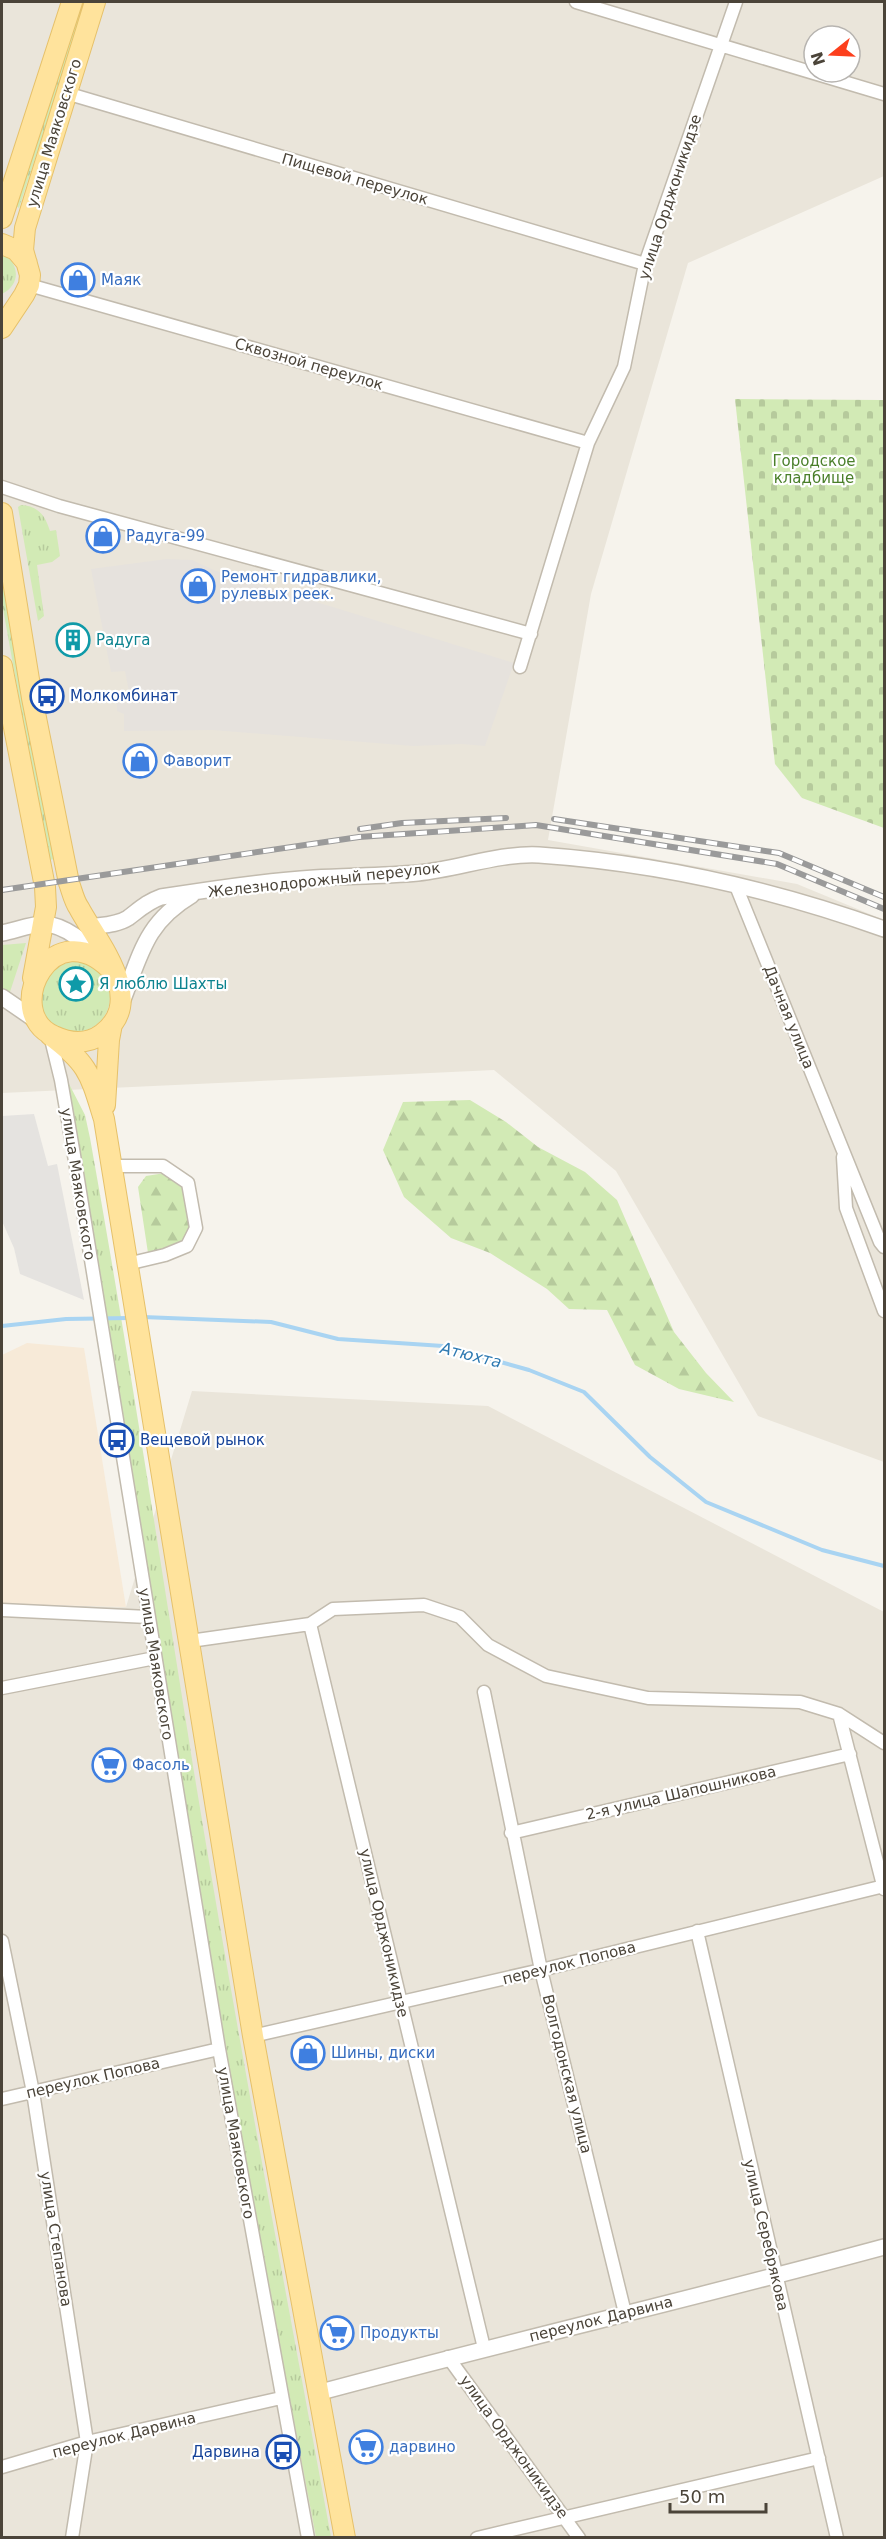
<svg xmlns="http://www.w3.org/2000/svg" width="886" height="2539" viewBox="0 0 886 2539" font-family="'DejaVu Sans',sans-serif">
<defs>
<pattern id="grass-tufts" width="24" height="20" patternUnits="userSpaceOnUse" patternTransform="scale(1.5)"><rect width="24" height="20" fill="#d2eab5"/><path d="M3 7l-1-3M5 7V3M7 7l1-3M15 17l-1-3M17 17v-4M19 17l1-3" fill="none" stroke="#b6ca9c"/></pattern>
<pattern id="forest-firs" width="22" height="20" patternUnits="userSpaceOnUse" patternTransform="scale(1.5)"><rect width="22" height="20" fill="#d2eab5"/><path d="M5 1l3.5 6h-7zM16 11l3.5 6h-7z" fill="#b6ca9c"/></pattern>
<pattern id="cemetery-stones" width="16" height="16" patternUnits="userSpaceOnUse" patternTransform="scale(1.5)"><rect width="16" height="16" fill="#d2eab5"/><path d="M2 7V4a2 2 0 0 1 4 0v3zM10 15v-3a2 2 0 0 1 4 0v3z" fill="#b6ca9c"/></pattern>
</defs>
<rect width="100%" height="100%" fill="#f6f3ec"/>
<!-- residential -->
<path fill="#eae5da" fill-rule="evenodd" d="M 2,2 L 884,2 L 884,176 L 688,263 L 591,594 L 548,840 L 797,884 L 884,920 L 884,1462 L 758,1416 L 616,1171 L 494,1070 L 2,1093 ZM 814,36 L 850,36 L 850,72 L 814,72 Z
M 192,1391 L 488,1406 L 884,1612 L 884,2537 L 2,2538 L 2,1604 L 126,1607 Z"/>
<!-- commercial -->
<path fill="#f7ead8" d="M 27,1343 L 84,1348 L 126,1607 L 2,1604 L 2,1355 Z"/>
<!-- industrial -->
<path fill="#e6e2dd" d="M 167,559 L 192,560 L 216,571 L 514,663 L 485,746 L 462,744 L 413,746 L 213,730 L 124,731 L 124,714 L 117,711 L 117,701 L 130,697 L 125,671 L 111,672 L 91,569 Z"/>
<!-- grass -->
<path fill="url(#grass-tufts)" d="M 78,2 L 86,2 L 19,208 L 15,205 Z
M 2,252 C 19,263 22,284 2,294 Z
M 21,505 C 38,506 45,515 50,531 L 56,530 L 60,556 L 52,562 L 37,565 L 44,616 L 38,621 L 18,507 Z
M 2,554 L 56,859 L 48,860 L 2,603 Z
M 26,943 L 9,995 L 2,989 L 2,945 Z
M40 997a35 35 0 1 1 70 0a35 35 0 1 1-70 0Z
M 66,1078 L 85,1115 L 90,1138 C 128,1349 160,1560 194,1772 C 236,2028 284,2283 331,2537 L 316,2537 L 246,2169 Z"/>
<!-- forest -->
<path fill="url(#forest-firs)" d="M 470,1100 L 506,1122 L 538,1147 L 585,1172 L 617,1200 L 674,1332 L 706,1373 L 734,1402 L 679,1389 L 635,1365 L 607,1310 L 569,1309 L 547,1289 L 490,1253 L 451,1238 L 404,1197 L 383,1150 L 403,1102 Z
M 165,1173 L 184,1186 L 190,1223 L 184,1244 L 148,1253 L 138,1187 L 146,1176 Z"/>
<!-- cemetery -->
<path fill="url(#cemetery-stones)" d="M 735,399 L 884,400 L 884,828 L 802,798 L 775,764 Z"/>
<!-- parking -->
<path fill="#e5e3e0" d="M 34,1114 L 48,1166 L 57,1164 L 84,1300 L 20,1274 L 14,1248 L 2,1221 L 2,1116 Z"/>
<g fill="none" stroke-linecap="round" stroke-linejoin="round">
<!-- stream -->
<path stroke="#a9d4f2" stroke-width="4" d="M 143,1317 L 271,1322 L 338,1339 L 443,1346 L 529,1370 L 584,1392 L 650,1457 L 706,1502 L 822,1550 L 884,1566
M 2,1326 L 66,1319 L 129,1318"/>
<!-- minor casing -->
<g stroke="#c2bbae" stroke-width="15">
<path id="minor" d="M 576,2 L 884,94
M 66,93 L 645,264
M 29,285 L 588,443
M 2,487 L 59,506 L 531,634
M 520,667 L 588,443 L 624,367 L 645,264 L 736,2
M 736,886 L 880,1242 L 884,1247
M 50,1035 L 61,1080 L 75,1161 L 219,2049 L 308,2538
M 843,1157 L 846,1208 L 884,1311
M 111,1166 L 163,1166 L 188,1183 L 196,1228 L 187,1246 L 165,1255 L 127,1264
M 2,1610 L 148,1617
M 310,1624 L 484,2348
M 190,1641 L 310,1624 L 333,1609 L 424,1605 L 460,1617 L 488,1645 L 546,1676 L 648,1698 L 800,1702 L 839,1714 L 884,1743
M 2,1688 L 155,1658
M 484,1692 L 541,1970 L 625,2313
M 839,1714 L 884,1889
M 511,1833 L 850,1754
M 697,1931 L 837,2538
M 2,1941 L 33,2092 L 87,2442 L 72,2538
M 253,2036 L 541,1970 L 884,1886
M 2,2099 L 219,2049
M 448,2357 L 579,2538
M 2,2467 L 87,2442 L 281,2398
M 477,2538 L 819,2458"/>
</g>
<!-- tertiary casing -->
<g stroke="#c2bbae" stroke-width="18">
<path id="tertiary" d="M 90,927 C 102,925 117,925 128,918 C 140,909 147,902 161,897 C 211,889 263,881 314,878 C 349,876 384,876 418,873 C 459,869 498,853 539,855 C 656,863 775,890 884,929
M 2,933 C 14,931 31,924 44,924 C 66,925 85,943 100,958
M 2,997 L 37,1021
M 122,1002 C 141,954 145,923 192,895
M 317,2393 C 506,2342 696,2298 884,2247"/>
</g>
<!-- primary casing -->
<g stroke="#e6c16a" stroke-width="22">
<path id="primary" d="M 2,218 L 72,2
M 2,244 L 16,250 L 27,263
M 2,328 L 24,295 L 29,285 L 30,275 L 23,250 L 25,228 L 95,2
M 2,513 L 32,698 L 69,883 C 72,891 74,901 79,908 C 97,942 148,1000 102,1034 C 87,1045 69,1043 54,1036 C 0,1013 53,906 114,973
M 2,666 L 45,887 L 46,907 L 33,978
M 50,1035 C 89,1064 90,1074 104,1119 L 253,2036 L 345,2538
M 105,1105 L 109,1040 L 112,1024"/>
</g>
<!-- minor -->
<use href="#minor" stroke="#fff" stroke-width="12"/>
<!-- tertiary -->
<use href="#tertiary" stroke="#fff" stroke-width="15"/>
<!-- primary -->
<use href="#primary" stroke="#ffe39c" stroke-width="20"/>
<!-- rail casing -->
<g stroke="#9a9a9a" stroke-width="6">
<path id="rail" d="M 554,819 L 779,853 L 884,897
M 360,829 L 402,823 L 506,818
M 2,890 L 359,837 L 536,825 L 777,864 L 884,909"/>
</g>
<!-- rail -->
<use href="#rail" stroke="#fff" stroke-width="4" stroke-dasharray="11" stroke-linecap="butt"/>
</g>
<!-- icons -->
<defs>
<g id="shop-ring" transform="scale(1.725)"><circle r="9.5" fill="#fff" stroke="#3f7fe0" stroke-width="1.5"/><path d="M-5-2.5h2.3a2.7 3.5 0 0 1 5.4 0H5L5.5 6h-11ZM-1.5-2.5h3a1.5 2.3 0 0 0-3 0Z" fill="#3f7fe0"/></g>
<g id="building-ring" transform="scale(1.725)"><circle r="9.5" fill="#fff" stroke="#0f9aa8" stroke-width="1.5"/><path d="M-4-6H4V6H1V3H-1V6H-4ZM-2.5-4.3h1.7v1.8h-1.7ZM.8-4.3h1.7v1.8H.8ZM-2.5-1h1.7V.8h-1.7ZM.8-1h1.7V.8H.8Z" fill="#0f9aa8"/></g>
<g id="bus-ring" transform="scale(1.725)"><circle r="9.5" fill="#fff" stroke="#1a4fb4" stroke-width="1.5"/><path d="M-5-6H5V4H4V6H2V4H-2V6H-4V4H-5ZM-3.5-4V0h7V-4ZM-3.5 1.2v1.5H-2V1.2ZM2 1.2v1.5H3.5V1.2Z" fill="#1a4fb4"/></g>
<g id="sight-ring" transform="scale(1.725)"><circle r="9.5" fill="#fff" stroke="#0f9aa8" stroke-width="1.5"/><path d="M0-6L1.8-2.2L6-1.7L2.9 1.2L3.7 5.4L0 3.3L-3.7 5.4L-2.9 1.2L-6-1.7L-1.8-2.2Z" fill="#0f9aa8"/></g>
<g id="supermarket-ring" transform="scale(1.725)"><circle r="9.5" fill="#fff" stroke="#3f7fe0" stroke-width="1.5"/><path d="M-6-5.5h2.5l.6 2H6L4.5 2H-2.5L-4.4-4H-6ZM-1.5 3.2a1.3 1.3 0 1 0 .1 0ZM3 3.2a1.3 1.3 0 1 0 .1 0Z" fill="#3f7fe0"/></g>
</defs>
<g fill-rule="evenodd">
<use href="#shop-ring" x="78" y="280"/>
<use href="#shop-ring" x="103" y="536"/>
<use href="#shop-ring" x="198" y="586"/>
<use href="#building-ring" x="73" y="640"/>
<use href="#bus-ring" x="47" y="696"/>
<use href="#shop-ring" x="140" y="761"/>
<use href="#sight-ring" x="76" y="984"/>
<use href="#bus-ring" x="117" y="1440"/>
<use href="#supermarket-ring" x="109" y="1765"/>
<use href="#shop-ring" x="308" y="2053"/>
<use href="#supermarket-ring" x="337" y="2333"/>
<use href="#supermarket-ring" x="366" y="2447"/>
<use href="#bus-ring" x="283" y="2452"/>
</g>
<g text-anchor="middle" dominant-baseline="central" stroke-width="4.5" stroke-linejoin="round" paint-order="stroke">
<!-- street labels -->
<g font-size="15" fill="#4b4439" stroke="#fff">
<text transform="translate(54 133) rotate(-73)">улица Маяковского</text>
<text transform="translate(355 179) rotate(16)">Пищевой переулок</text>
<text transform="translate(670 197) rotate(-72)">улица Орджоникидзе</text>
<text transform="translate(309 364) rotate(16)">Сквозной переулок</text>
<text transform="translate(324 880) rotate(-6)">Железнодорожный переулок</text>
<text transform="translate(789 1017) rotate(68)">Дачная улица</text>
<text transform="translate(78 1184) rotate(81)">улица Маяковского</text>
<text transform="translate(156 1664) rotate(81)">улица Маяковского</text>
<text transform="translate(681 1793) rotate(-13)">2-я улица Шапошникова</text>
<text transform="translate(384 1933) rotate(77)">улица Орджоникидзе</text>
<text transform="translate(569 1963) rotate(-14)">переулок Попова</text>
<text transform="translate(567 2074) rotate(76)">Волгодонская улица</text>
<text transform="translate(93 2078) rotate(-13)">переулок Попова</text>
<text transform="translate(236 2143) rotate(80)">улица Маяковского</text>
<text transform="translate(766 2235) rotate(77)">улица Серебрякова</text>
<text transform="translate(56 2239) rotate(81)">улица Степанова</text>
<text transform="translate(601 2319) rotate(-14)">переулок Дарвина</text>
<text transform="translate(124 2435) rotate(-14)">переулок Дарвина</text>
<text transform="translate(514 2447) rotate(54)">улица Орджоникидзе</text>
</g>
<!-- shop labels -->
<g font-size="15" fill="#366cbe" stroke="#fff" text-anchor="start">
<text x="101" y="280">Маяк</text>
<text x="126" y="536">Радуга-99</text>
<text x="221" y="577">Ремонт гидравлики,<tspan x="221" dy="17">рулевых реек.</tspan></text>
<text x="163" y="761">Фаворит</text>
<text x="132" y="1765">Фасоль</text>
<text x="331" y="2053">Шины, диски</text>
<text x="360" y="2333">Продукты</text>
<text x="389" y="2447">дарвино</text>
</g>
<!-- park labels -->
<g font-size="15" fill="#4a7f2a" stroke="#fff">
<text x="814" y="461">Городское<tspan x="814" dy="17">кладбище</tspan></text>
</g>
<!-- culture labels -->
<g font-size="15" fill="#0d838f" stroke="#fff" text-anchor="start">
<text x="96" y="640">Радуга</text>
<text x="99" y="984">Я люблю Шахты</text>
</g>
<!-- transit labels -->
<g font-size="15" fill="#164399" stroke="#fff" text-anchor="start">
<text x="70" y="696">Молкомбинат</text>
<text x="140" y="1440">Вещевой рынок</text>
<text x="260" y="2452" text-anchor="end">Дарвина</text>
</g>
<!-- water labels -->
<g font-size="16" font-style="italic" fill="#2e7ab2" stroke="#fff">
<text transform="translate(471 1355) rotate(14)">Атюхта</text>
</g>
</g>
<!-- border -->
<rect width="886" height="2539" fill="none" stroke="#4b4439" stroke-width="6"/>
<!-- north arrow -->
<g transform="translate(832 54) rotate(252)"><circle r="28" fill="#ffffff" stroke="#b7b4b0" stroke-width="1.5"/>
<path d="M0-4.5L10 22L0 15L-10 22Z" fill="#fc3f1d"/>
<text y="-9" font-size="16" font-weight="bold" text-anchor="middle" fill="#4b4439">N</text>
</g>
<!-- scale -->
<path d="M670 2503v9h96v-9" fill="none" stroke="#4b4439" stroke-width="3"/>
<text x="679" y="2503" font-size="18" fill="#4b4439" stroke="#ffffff" stroke-width="4.5" paint-order="stroke">50 m</text>
</svg>
